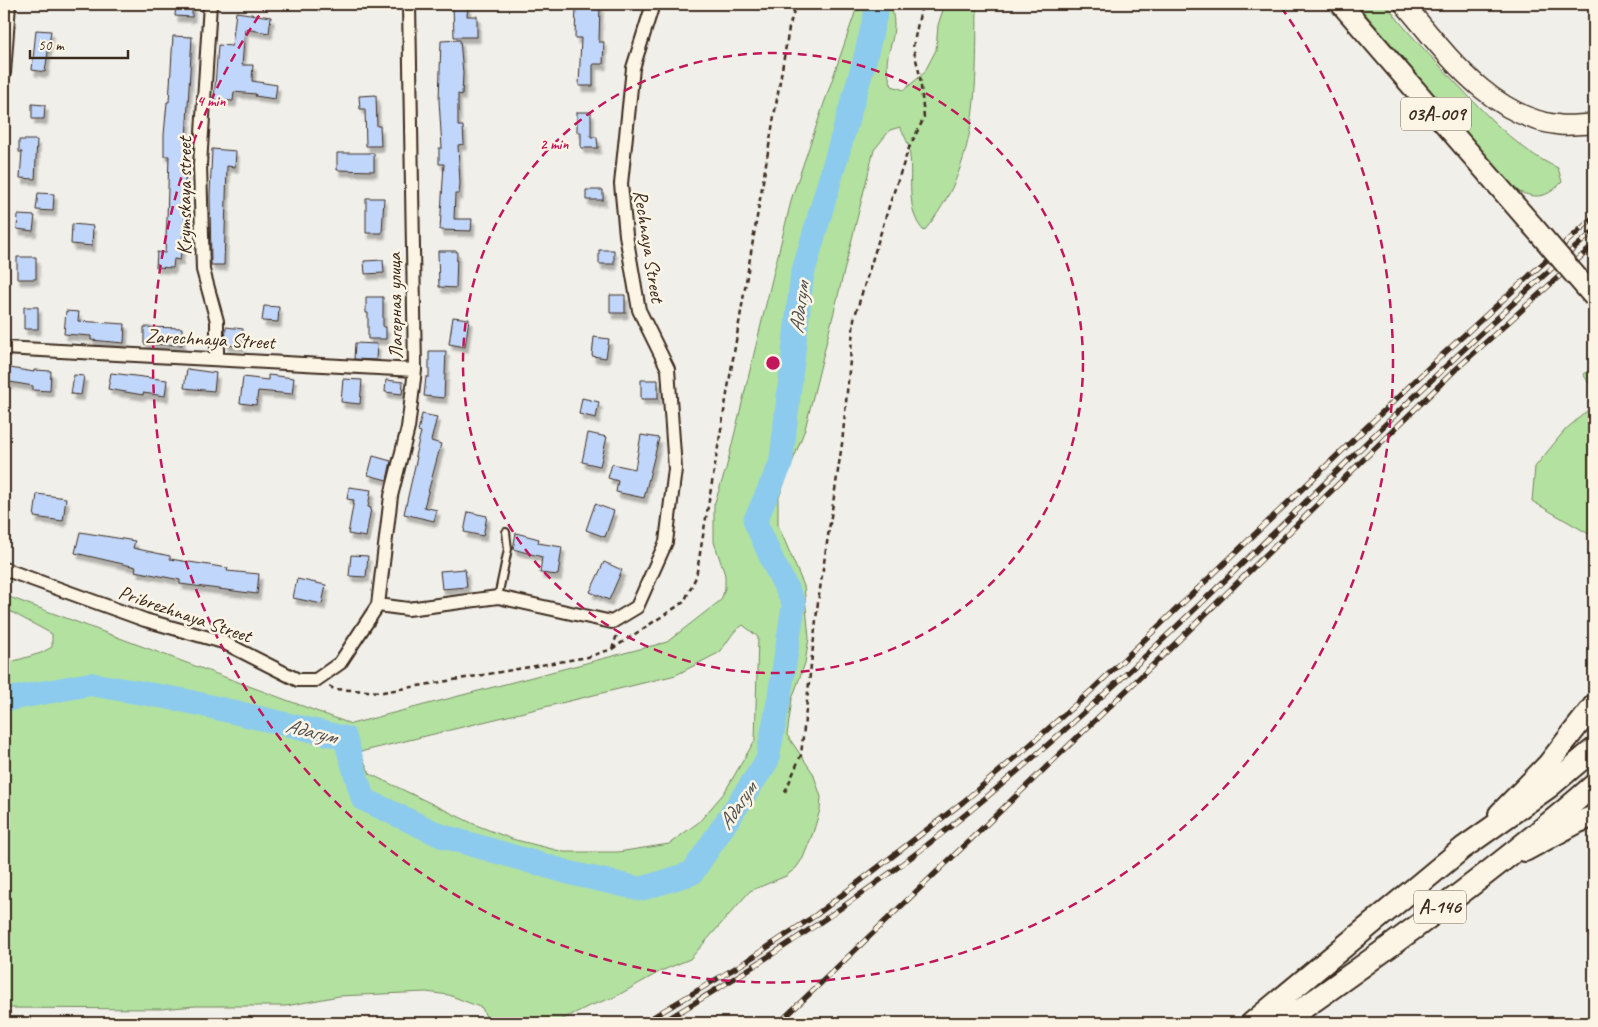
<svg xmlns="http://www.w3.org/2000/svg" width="1598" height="1027" viewBox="0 0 1598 1027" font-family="Caveat,sans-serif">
<defs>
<filter id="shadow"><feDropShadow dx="3" dy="5.5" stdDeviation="1" flood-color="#0004"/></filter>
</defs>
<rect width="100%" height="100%" fill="#f0efe9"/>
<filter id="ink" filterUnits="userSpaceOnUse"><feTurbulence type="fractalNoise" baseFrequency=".02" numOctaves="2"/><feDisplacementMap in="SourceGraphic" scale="10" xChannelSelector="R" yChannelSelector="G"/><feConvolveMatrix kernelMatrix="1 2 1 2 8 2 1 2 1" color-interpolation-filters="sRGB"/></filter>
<g filter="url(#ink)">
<!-- green -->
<path fill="#b2e1a0" stroke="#76865f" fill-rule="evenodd" d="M 858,4 L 891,4 C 892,10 894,17 894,24 C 894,50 880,56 892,86 L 904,90 L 924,73 L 936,50 L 938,25 L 945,4 L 977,4 C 976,86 980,165 924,231 C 904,211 914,175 909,149 C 908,141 903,134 900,127 L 890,130 L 874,150 L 805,429 L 778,500 L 778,525 L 804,586 L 809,638 L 805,663 L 792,699 L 787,735 L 813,773 L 821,797 L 820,810 L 813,833 L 803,858 L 796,868 L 786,876 L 750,891 L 690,959 L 661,971 L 615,997 L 589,1006 L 555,1023 L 483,1023 L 487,1019 L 482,1008 L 449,995 L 426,992 L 339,996 L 286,1006 L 196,1006 L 160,1009 L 4,1008 L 4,664 L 41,653 L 52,647 L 52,634 L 4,608 L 4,595 L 351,724 L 667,642 L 721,600 L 725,588 L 725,575 L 714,542 L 714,505 L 726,469 L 792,197 ZM 743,625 L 758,637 L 755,740 L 724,793 L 699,822 L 669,844 L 618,852 L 564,852 L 512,839 L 476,825 L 370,774 L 360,752 L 676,675 L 720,652 L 734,632 Z
M 1357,4 L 1386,4 C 1406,32 1431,56 1455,82 C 1486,114 1516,149 1558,168 L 1562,182 C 1546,199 1535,199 1515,190 Z
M 1594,368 L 1594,391 L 1583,374 Z
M 1594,405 L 1594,537 L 1532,501 L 1535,467 L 1565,430 Z"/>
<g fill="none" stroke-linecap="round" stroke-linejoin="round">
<!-- river -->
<path stroke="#8dcbee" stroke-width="24" d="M 4,700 L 90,684 L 182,700 L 345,738 L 363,799 L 442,836 L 574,874 L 641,889 L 692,873 L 767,761 L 779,699 L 794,603 L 774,564 L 755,521 L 781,463 L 802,276 L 865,59 L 878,4"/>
</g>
<!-- building -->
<path fill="#c1d6fb" stroke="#3b2a1e" filter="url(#shadow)" d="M 176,4 L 192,4 L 192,17 L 175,16 Z
M 453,4 L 468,4 L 467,16 L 477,16 L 477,37 L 454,37 Z
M 576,4 L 600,4 L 599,42 L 604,42 L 603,64 L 593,64 L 593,86 L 579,86 L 581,38 L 575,38 Z
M 236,12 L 271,17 L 269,33 L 245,29 L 242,65 L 253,65 L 252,81 L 277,85 L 275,99 L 255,96 L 256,94 L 234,92 L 233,101 L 214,100 L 218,45 L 232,46 Z
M 36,30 L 51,31 L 45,72 L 32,70 Z
M 173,36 L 192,37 L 185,156 L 185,220 L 180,260 L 174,259 L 173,268 L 156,267 L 157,252 L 165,253 L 167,219 L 169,156 L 164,156 L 164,135 L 167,102 L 169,102 Z
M 460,40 L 463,73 L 462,95 L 458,94 L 458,126 L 463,126 L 464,144 L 458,145 L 460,183 L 459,194 L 455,194 L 454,219 L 472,219 L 471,231 L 440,230 L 444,164 L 439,164 L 439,148 L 442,148 L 439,100 L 441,41 Z
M 376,95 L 377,126 L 380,126 L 381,146 L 366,146 L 365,109 L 360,109 L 359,96 Z
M 32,104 L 45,105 L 44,119 L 32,119 Z
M 577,112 L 591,112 L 591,137 L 597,137 L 598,148 L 581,148 L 581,132 L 577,132 Z
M 19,140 L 37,140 L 35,179 L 20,178 L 22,152 L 19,152 Z
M 212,149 L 236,151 L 235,167 L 227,166 L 224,265 L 211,265 L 210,195 Z
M 337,153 L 374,153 L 374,171 L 337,170 Z
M 586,190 L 603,190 L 603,200 L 586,200 Z
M 38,193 L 54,194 L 53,211 L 36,210 Z
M 366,198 L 384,198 L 382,233 L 366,233 Z
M 18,215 L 35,216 L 33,231 L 17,229 Z
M 72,224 L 93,226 L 92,246 L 71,244 Z
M 599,250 L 614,250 L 614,264 L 599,264 Z
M 438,251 L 457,251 L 456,288 L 439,287 Z
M 17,257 L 36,257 L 36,279 L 17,279 Z
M 383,260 L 384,273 L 365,274 L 364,261 Z
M 610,295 L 625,295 L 625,313 L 610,313 Z
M 366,297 L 383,297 L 383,327 L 386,327 L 386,339 L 368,339 L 368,313 L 366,313 Z
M 264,306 L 279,307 L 278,322 L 262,321 Z
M 24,307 L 38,307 L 38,329 L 24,329 Z
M 66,311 L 79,312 L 78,321 L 125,324 L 124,343 L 91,340 L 91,336 L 64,334 Z
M 453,317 L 469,319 L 465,347 L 449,344 Z
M 144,327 L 182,328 L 182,345 L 144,344 Z
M 226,327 L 243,329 L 242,346 L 225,345 Z
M 594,337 L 609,339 L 606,358 L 592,356 Z
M 355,343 L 377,344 L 376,360 L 354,359 Z
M 429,351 L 446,351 L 444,398 L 424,396 L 426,377 L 429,377 Z
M 4,367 L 34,372 L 34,370 L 51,371 L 50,391 L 33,390 L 33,386 L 4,381 Z
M 187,369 L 216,373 L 214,391 L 184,388 Z
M 111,373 L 167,380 L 165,396 L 143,393 L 143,395 L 108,389 Z
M 74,375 L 84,376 L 81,395 L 71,394 Z
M 268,375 L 294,378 L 292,394 L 258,391 L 256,405 L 240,403 L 243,377 L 268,380 Z
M 343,379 L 362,380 L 360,404 L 341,402 Z
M 386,380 L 403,382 L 402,394 L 385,392 Z
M 641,380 L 658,380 L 658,399 L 641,399 Z
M 582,398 L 599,402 L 596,418 L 579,414 Z
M 422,414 L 437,417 L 431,441 L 441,444 L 424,507 L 437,510 L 434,521 L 404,514 L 417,457 L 415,456 L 421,432 L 418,431 Z
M 588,433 L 607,437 L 600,466 L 582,462 Z
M 641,435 L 659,438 L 644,498 L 616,492 L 618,481 L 608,478 L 612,464 L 635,469 Z
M 373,456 L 391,461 L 387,480 L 368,475 Z
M 349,487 L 371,490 L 368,507 L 371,508 L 366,537 L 348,534 L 354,500 L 347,499 Z
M 37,494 L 66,498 L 63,521 L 34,517 Z
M 595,504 L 614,511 L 605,537 L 586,530 Z
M 468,512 L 487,516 L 483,536 L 464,532 Z
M 80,532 L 135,541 L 133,548 L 170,556 L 170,559 L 228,568 L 227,571 L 259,574 L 257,594 L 180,584 L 180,580 L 135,571 L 136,567 L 75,553 Z
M 516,533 L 539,539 L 538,543 L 562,547 L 558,575 L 540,573 L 542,557 L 513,549 Z
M 351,555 L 368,556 L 366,577 L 349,576 Z
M 604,562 L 622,570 L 609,600 L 590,592 Z
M 465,569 L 467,587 L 442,589 L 440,571 Z
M 297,579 L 326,585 L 322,604 L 293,598 Z"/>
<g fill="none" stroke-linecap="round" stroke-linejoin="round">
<!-- service casing -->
<g stroke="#3b2a1e" stroke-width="10">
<path id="service" d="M 498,597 L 508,549 L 506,532"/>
</g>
<!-- minor casing -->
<g stroke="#3b2a1e" stroke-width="16">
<path id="minor" d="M 210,4 L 200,165 L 203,270 L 217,321 L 217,357
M 4,73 L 9,4
M 4,348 L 415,370
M 4,569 L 145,620 L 223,642 L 298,680 L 316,680 L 340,663 L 378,605 L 391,496 L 408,428 L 415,370 L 409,4
M 378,605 L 408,609 L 498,597 L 612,622 L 637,607 L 666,542 L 675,469 L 668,369 L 639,310 L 626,235 L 621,184 L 633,68 L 653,4"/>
</g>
<!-- secondary casing -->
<g stroke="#3b2a1e" stroke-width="22">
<path id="secondary" d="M 1404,4 C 1445,52 1491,118 1560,125 C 1571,126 1583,124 1594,124"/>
</g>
<!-- primary casing -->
<g stroke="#3b2a1e" stroke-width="24">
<path id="primary" d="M 1341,4 L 1532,225
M 1499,814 L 1548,764 L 1594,705
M 1525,851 L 1579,822 L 1594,816"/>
</g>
<!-- trunk casing -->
<g stroke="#3b2a1e" stroke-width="25">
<path id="trunk" d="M 1252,1023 L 1463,848 L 1549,787 L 1594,749
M 1282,1023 C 1387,950 1498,869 1594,785"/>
</g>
<!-- path -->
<path stroke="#3b2a1e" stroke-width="2.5" stroke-dasharray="5 4" stroke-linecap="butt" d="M 612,649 L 684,602 L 696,577 L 789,28 L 796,4
M 329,686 L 334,689 L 383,692 L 588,657 L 612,649 L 618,632
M 785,792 L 801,755 L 818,602 L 842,444 L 854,319 L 890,203 L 909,148 L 924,118 L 920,76 L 913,47 L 922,4"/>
<!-- service -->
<use href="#service" stroke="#fcf5e5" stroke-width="6"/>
<!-- minor -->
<use href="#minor" stroke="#fcf5e5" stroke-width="12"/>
<!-- secondary -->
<use href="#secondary" stroke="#fcf5e5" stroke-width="19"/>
<!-- primary -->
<use href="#primary" stroke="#fcf5e5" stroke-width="20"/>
<!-- trunk -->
<use href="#trunk" stroke="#fcf5e5" stroke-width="21"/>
<!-- rail casing -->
<g stroke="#3b2a1e" stroke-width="5.5">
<path id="rail" d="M 643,1023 L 742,964 L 816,915 L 963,802 L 1022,752 L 1093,689 L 1440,357 L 1594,217
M 661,1023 C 769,959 874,890 971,810 C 1190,630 1380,417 1594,231
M 779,1023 L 1180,639 L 1454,371 L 1594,245"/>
</g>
<!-- rail -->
<use href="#rail" stroke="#fcf5e5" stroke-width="4" stroke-dasharray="11" stroke-linecap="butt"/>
<!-- primary-bridge casing -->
<g stroke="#3b2a1e" stroke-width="24" stroke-linecap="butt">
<path id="primary-bridge" d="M 1532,225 L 1594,297"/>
</g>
<!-- primary-bridge -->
<use href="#primary-bridge" stroke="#fcf5e5" stroke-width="20"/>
</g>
</g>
<!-- distance rings -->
<g fill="none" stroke="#c2185b" stroke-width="2.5" stroke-dasharray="9 6">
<circle cx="773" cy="363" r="310"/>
<path d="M1281 7A620 620 0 1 1 265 7"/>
</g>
<g text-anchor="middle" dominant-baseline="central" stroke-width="5" stroke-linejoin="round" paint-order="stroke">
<!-- shield labels -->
<g fill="#fcf5e5" stroke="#75675a" stroke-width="1">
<rect x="1401" y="97.5" width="70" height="33" rx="4"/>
<rect x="1414" y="890.5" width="52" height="33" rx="4"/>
</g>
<g font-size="19" font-weight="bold" fill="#3b2a1e">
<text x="1436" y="114">03А-009</text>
<text x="1440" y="907">А-146</text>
</g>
<!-- street labels -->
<g font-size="20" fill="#3b2a1e" stroke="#fcf5e5">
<text transform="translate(184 196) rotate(-90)">Krymskaya street</text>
<text transform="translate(649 246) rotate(81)">Rechnaya Street</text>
<text transform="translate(395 306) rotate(-91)">Лагерная улица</text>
<text transform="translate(210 339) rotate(3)">Zarechnaya Street</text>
<text transform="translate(185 614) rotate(19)">Pribrezhnaya Street</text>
</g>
<!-- water labels -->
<g font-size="21" font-style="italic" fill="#505252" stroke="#fcf5e5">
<text transform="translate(799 308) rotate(-83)">Адагум</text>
<text transform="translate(311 731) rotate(14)">Адагум</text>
<text transform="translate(737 806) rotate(-56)">Адагум</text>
</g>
</g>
<circle cx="773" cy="363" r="8" fill="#c2185b" stroke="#fcf5e5" stroke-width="2.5"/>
<g font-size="15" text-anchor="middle" font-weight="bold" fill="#c2185b" stroke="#fcf5e5" stroke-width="5" stroke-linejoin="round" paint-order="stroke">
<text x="211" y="106">4 min</text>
<text x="554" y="149">2 min</text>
</g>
<!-- margin -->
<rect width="1598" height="1027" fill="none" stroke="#fcf5e5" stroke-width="20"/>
<rect x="10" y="10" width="1578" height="1007" fill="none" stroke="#3b2a1e" stroke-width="2" filter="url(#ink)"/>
<!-- scale -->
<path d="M30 50v8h98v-8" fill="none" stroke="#3b2a1e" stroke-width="2.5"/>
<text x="38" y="50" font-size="15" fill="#3b2a1e" stroke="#fcf5e5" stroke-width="4" paint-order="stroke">50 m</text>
</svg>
